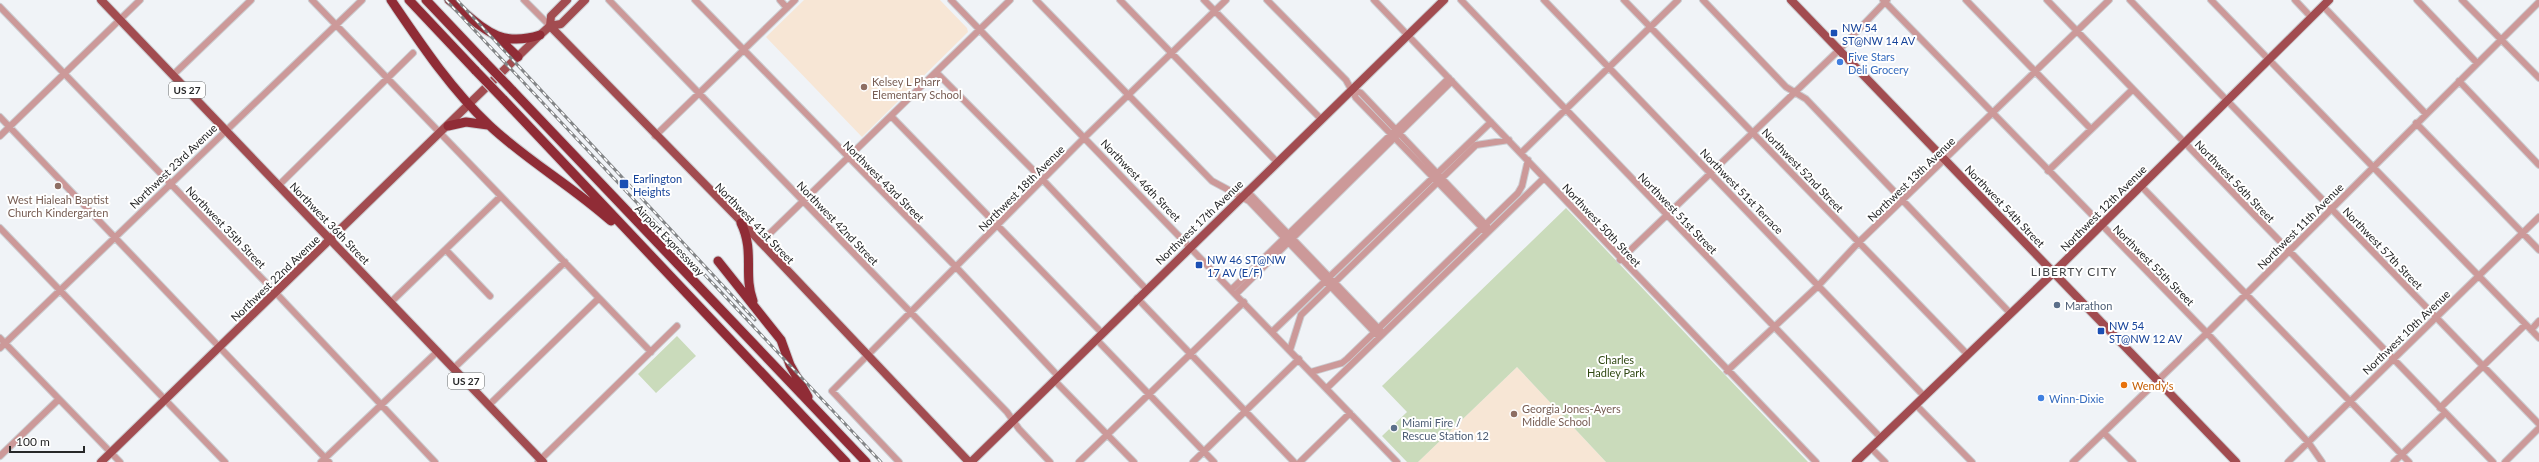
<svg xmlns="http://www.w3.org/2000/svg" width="2539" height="462" viewBox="0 0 2539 462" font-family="Lato,sans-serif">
<rect width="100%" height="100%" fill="#f0f3f7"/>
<!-- education -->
<path fill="#f7e6d5" d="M 804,0 L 940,0 L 967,28 L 968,32 L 862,137 L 766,37 Z
M 1517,367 L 1606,462 L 1418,462 Z"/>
<!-- green -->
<path fill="#cadbbb" d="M 1566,208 L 1808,462 L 1606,462 L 1517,367 L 1418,462 L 1407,462 L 1382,436 L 1407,412 L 1382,386 Z
M 677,336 L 696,356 L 656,393 L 638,374 Z"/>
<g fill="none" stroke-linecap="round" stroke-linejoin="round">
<!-- minor casing -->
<g stroke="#ccced2" stroke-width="8">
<path id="minor" d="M 312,0 L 651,352
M 524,0 L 550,26
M 609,0 L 1007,412 L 1019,429 L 1050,462
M 695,0 L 956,267 L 1058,376
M 780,0 L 787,8
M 951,0 L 1397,462
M 1036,0 L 1212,181 L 1249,201 L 1379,337
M 1120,0 L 1277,162
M 1204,0 L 1321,119
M 1267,0 L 1346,80 L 1356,98 L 1487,233
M 1374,0 L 1816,462
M 1461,0 L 1881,438
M 1544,0 L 1924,396
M 1624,0 L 1967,354
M 1703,0 L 1786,87 L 1806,99 L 2011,314
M 1883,0 L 2207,333 L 2308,442 L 2322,462
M 1966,0 L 2090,128
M 2047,0 L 2493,462
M 2130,0 L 2539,424
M 2211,0 L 2539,338
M 2295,0 L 2311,17
M 2417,0 L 2477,63
M 2462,0 L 2539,78
M 2323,6 L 2426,114
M 0,7 L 276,293 L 435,462
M 936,72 L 1043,180 L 1146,289
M 173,75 L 251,0
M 2459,81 L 2539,165
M 1352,89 L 1361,93 L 1487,226
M 891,116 L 1102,333
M 0,117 L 329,462
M 2416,123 L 2539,250
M 0,136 L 140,0
M 655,136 L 795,0
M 1521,153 L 1678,0
M 2048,171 L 2132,90
M 278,186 L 413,53
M 2141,186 L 2409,462
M 1247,191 L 1381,331
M 0,228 L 225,462
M 760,243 L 1010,0
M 446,250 L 490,296
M 1620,260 L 1839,50 L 1887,0
M 1232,289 L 1449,78
M 1236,294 L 1452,81
M 1137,298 L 1294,462
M 391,302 L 500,197
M 2531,330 L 2539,321
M 1273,331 L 1491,122
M 0,338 L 120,462
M 1096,339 L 1214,462
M 0,348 L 362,0
M 1290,350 L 1301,315 L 1476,145 L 1509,140
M 454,368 L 565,262
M 1727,371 L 1818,286 L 1859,242 L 2109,0
M 1311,372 L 1342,363 L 1347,359 L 1518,193 L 1522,186 L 1528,160
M 1054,380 L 1134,462
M 1327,388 L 1544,178
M 489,405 L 599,298
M 1916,405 L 1972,462
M 2440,408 L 2525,325
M 2104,433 L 2133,462
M 1871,448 L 1885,462
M 0,456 L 59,399
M 321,462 L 438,351
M 538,462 L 677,326
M 899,462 L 832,391 L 1085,137 L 1226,0
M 1079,462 L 1244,302
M 1193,462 L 1299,359
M 1300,462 L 1350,413
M 2073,462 L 2207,333 L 2539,2
M 2288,462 L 2539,217
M 2394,462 L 2445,413
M 2505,462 L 2539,428"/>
</g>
<!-- major casing -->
<g stroke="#ccced2" stroke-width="10">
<path id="major" d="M 101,0 L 543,462
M 1791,0 L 2236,462
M 550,26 L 735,215 L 969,462
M 550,26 L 551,16 L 567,0
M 101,462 L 540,35 L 550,26 L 561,24 L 585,0
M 971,462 L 1444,0
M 1856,462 L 2054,272 L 2329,0"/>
</g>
<!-- highway casing -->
<g stroke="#ccced2" stroke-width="11">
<path id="highway" d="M 391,0 C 421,44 450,88 489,125 C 526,160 572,186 611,221
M 409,0 L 476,71
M 426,0 L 485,62
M 449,0 C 481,25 496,49 540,35
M 499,39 L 518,57
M 512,90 L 866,462
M 503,99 L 846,462
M 448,126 L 466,122 L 488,125
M 741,223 C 755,252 743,274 753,301
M 718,261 L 781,340 L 790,365 L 808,397"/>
</g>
<!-- minor -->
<use href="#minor" stroke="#c99" stroke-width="6"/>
<!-- major -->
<use href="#major" stroke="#a24c50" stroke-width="8"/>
<!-- highway -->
<use href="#highway" stroke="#902c36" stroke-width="9"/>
<!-- rail casing -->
<g stroke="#838587" stroke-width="3">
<path id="rail" d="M 446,0 L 881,462
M 457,0 L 755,320"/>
</g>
<!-- rail -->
<use href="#rail" stroke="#fff" stroke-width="1.5" stroke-dasharray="4.5" stroke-linecap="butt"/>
<!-- highway-bridge casing -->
<g stroke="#ccced2" stroke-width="11" stroke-linecap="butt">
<path id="highway-bridge" d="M 485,62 L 512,90
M 476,71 L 503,99"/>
</g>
<!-- highway-bridge -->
<use href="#highway-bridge" stroke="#902c36" stroke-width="9"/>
</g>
<!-- markers -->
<g fill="#1a4fb4" stroke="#fff" stroke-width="1.5">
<rect x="1830" y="29" width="8" height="8" rx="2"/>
<rect x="619" y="179" width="10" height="10" rx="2"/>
<rect x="1195" y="261" width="8" height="8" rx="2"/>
<rect x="2097" y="327" width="8" height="8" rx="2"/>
</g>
<g fill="#3f7fe0" stroke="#fff" stroke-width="1.5">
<circle cx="1840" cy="62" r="4"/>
<circle cx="2041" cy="398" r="4"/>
</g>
<g fill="#8d6e63" stroke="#fff" stroke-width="1.5">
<circle cx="864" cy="87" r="4"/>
<circle cx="58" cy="186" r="4"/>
<circle cx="1514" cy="414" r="4"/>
</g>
<g fill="#5c6f8a" stroke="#fff" stroke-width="1.5">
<circle cx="2057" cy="305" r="4"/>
<circle cx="1394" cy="428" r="4"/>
</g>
<circle fill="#e8710a" stroke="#fff" stroke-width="1.5" cx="2124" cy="385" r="4"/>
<g text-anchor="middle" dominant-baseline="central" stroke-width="4" stroke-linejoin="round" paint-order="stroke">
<!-- shield labels -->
<g fill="#fff" stroke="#676868" stroke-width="1">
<rect x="169" y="82" width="36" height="16" rx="3"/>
<rect x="448" y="373" width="36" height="16" rx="3"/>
</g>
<g font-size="10" font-weight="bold" fill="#262728">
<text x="187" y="90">US 27</text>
<text x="466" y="381">US 27</text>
</g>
<!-- transit labels -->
<g font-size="11" fill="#164399" stroke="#fff" text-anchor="start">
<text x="1842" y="27">NW 54<tspan x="1842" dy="13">ST@NW 14 AV</tspan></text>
<text x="633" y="178">Earlington<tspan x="633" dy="13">Heights</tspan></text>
<text x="1207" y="259">NW 46 ST@NW<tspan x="1207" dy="13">17 AV (E/F)</tspan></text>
<text x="2109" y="325">NW 54<tspan x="2109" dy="13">ST@NW 12 AV</tspan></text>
</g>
<!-- shop labels -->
<g font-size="11" fill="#366cbe" stroke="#fff" text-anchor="start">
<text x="1848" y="56">Five Stars<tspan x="1848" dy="13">Deli Grocery</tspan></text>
<text x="2049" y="398">Winn-Dixie</text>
</g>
<!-- education labels -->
<g font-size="11" fill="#785e54" stroke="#fff" text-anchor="start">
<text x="872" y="81">Kelsey L Pharr<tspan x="872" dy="13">Elementary School</tspan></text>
<text x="58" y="199" text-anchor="middle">West Hialeah Baptist<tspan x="58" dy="13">Church Kindergarten</tspan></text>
<text x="1522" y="408">Georgia Jones-Ayers<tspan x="1522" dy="13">Middle School</tspan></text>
</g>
<!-- street labels -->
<g font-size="11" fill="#262728" stroke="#fff">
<text transform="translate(173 166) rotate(-44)">Northwest 23rd Avenue</text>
<text transform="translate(1803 170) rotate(46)">Northwest 52nd Street</text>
<text transform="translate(1911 179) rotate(-44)">Northwest 13th Avenue</text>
<text transform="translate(1141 180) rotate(46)">Northwest 46th Street</text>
<text transform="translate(884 181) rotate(45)">Northwest 43rd Street</text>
<text transform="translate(2235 181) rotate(46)">Northwest 56th Street</text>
<text transform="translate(1021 188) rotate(-45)">Northwest 18th Avenue</text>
<text transform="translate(1742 191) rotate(46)">Northwest 51st Terrace</text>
<text transform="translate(2005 206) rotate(46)">Northwest 54th Street</text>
<text transform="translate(2103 208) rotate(-45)">Northwest 12th Avenue</text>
<text transform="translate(1678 213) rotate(46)">Northwest 51st Street</text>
<text transform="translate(1199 222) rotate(-44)">Northwest 17th Avenue</text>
<text transform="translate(330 223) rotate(46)">Northwest 36th Street</text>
<text transform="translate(755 223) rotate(46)">Northwest 41st Street</text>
<text transform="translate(838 223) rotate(46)">Northwest 42nd Street</text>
<text transform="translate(1602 225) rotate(47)">Northwest 50th Street</text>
<text transform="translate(2300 226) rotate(-45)">Northwest 11th Avenue</text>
<text transform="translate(226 227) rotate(46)">Northwest 35th Street</text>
<text transform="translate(670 240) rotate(46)">Airport Expressway</text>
<text transform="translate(2383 248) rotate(46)">Northwest 57th Street</text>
<text transform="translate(2154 265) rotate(45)">Northwest 55th Street</text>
<text transform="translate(275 278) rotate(-44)">Northwest 22nd Avenue</text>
<text transform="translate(2406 332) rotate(-44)">Northwest 10th Avenue</text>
</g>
<!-- service labels -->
<g font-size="11" fill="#4e5e75" stroke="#fff" text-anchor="start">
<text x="2065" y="305">Marathon</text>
<text x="1402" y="422">Miami Fire /<tspan x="1402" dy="13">Rescue Station 12</tspan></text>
</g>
<!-- park labels -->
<g font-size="11" fill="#314914" stroke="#fff">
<text x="1616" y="359">Charles<tspan x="1616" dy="13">Hadley Park</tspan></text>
</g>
<!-- food labels -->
<g font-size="11" fill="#c56008" stroke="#fff" text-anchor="start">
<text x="2132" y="385">Wendy's</text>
</g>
<!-- neighbourhood labels -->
<g font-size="12" letter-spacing="1" fill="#424548" stroke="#fff">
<text x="2074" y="271">LIBERTY CITY</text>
</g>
</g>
<!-- scale -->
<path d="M10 446v6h74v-6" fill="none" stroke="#262728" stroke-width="2"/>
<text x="16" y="446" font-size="12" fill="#262728" stroke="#ffffff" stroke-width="3" paint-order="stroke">100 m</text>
</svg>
